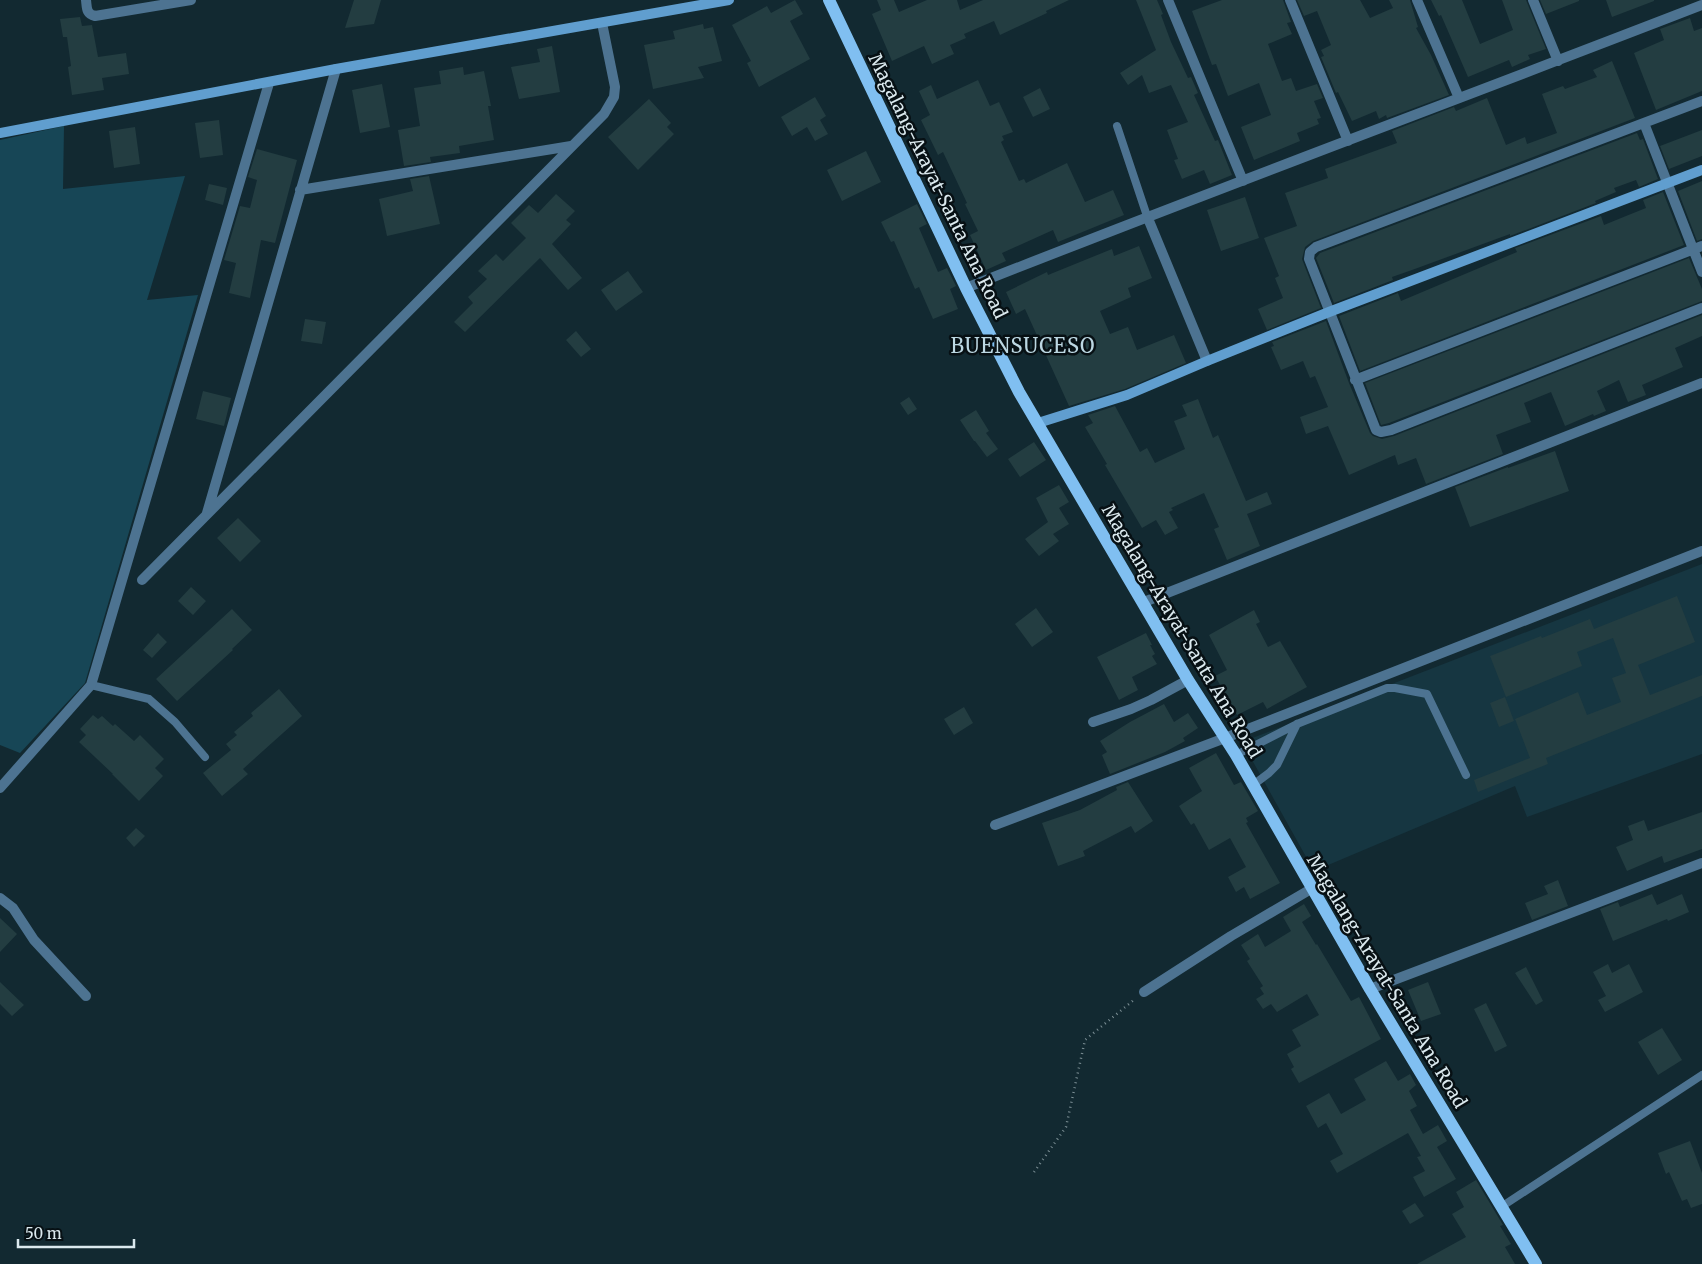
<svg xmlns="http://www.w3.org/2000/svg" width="1702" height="1264" viewBox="0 0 1702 1264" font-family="Merriweather,serif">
<rect width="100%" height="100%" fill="#122931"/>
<!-- built -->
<path fill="#163641" d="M 1702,564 L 1702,754 L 1527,817 L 1515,786 L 1314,871 L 1242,742 Z"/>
<!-- green -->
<path fill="#174656" d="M 64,126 L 63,189 L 185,176 L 147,300 L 198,295 L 85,683 L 20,753 L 0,745 L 0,140 Z"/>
<!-- building -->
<path fill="#233d41" d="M 354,0 L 381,0 L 374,24 L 345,28 Z
M 795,0 L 803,14 L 790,21 L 810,59 L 759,87 L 747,63 L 751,61 L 732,25 L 767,6 L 771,13 Z
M 877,0 L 894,0 L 899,12 L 927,0 L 957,0 L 960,10 L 983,0 L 1069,0 L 1046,11 L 1047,13 L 1000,35 L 994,21 L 964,34 L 966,38 L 950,45 L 954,54 L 932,64 L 924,46 L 892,61 L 872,14 L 881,10 Z
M 1136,0 L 1157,0 L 1163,14 L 1161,15 L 1171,42 L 1188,78 L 1191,77 L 1198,93 L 1194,95 L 1215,141 L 1218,140 L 1232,175 L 1210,184 L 1204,170 L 1182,179 L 1174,160 L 1178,159 L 1167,130 L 1188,122 L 1171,85 L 1149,93 L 1142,75 L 1128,85 L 1120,73 L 1156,50 Z
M 1222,0 L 1283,0 L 1291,22 L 1287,23 L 1292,34 L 1268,44 L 1282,81 L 1291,78 L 1296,91 L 1317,84 L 1323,98 L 1314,101 L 1321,118 L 1317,119 L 1319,124 L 1297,133 L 1300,141 L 1254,160 L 1241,127 L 1271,115 L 1259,83 L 1228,96 L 1216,64 L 1212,65 L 1192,11 Z
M 1297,0 L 1360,0 L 1370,18 L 1393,8 L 1389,0 L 1410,0 L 1418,27 L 1416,28 L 1431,55 L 1449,95 L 1387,118 L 1386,115 L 1379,119 L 1376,111 L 1352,121 L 1338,92 L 1336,93 L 1321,57 L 1324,56 L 1321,50 L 1331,45 L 1317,11 L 1304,16 Z
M 1431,0 L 1462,0 L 1480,44 L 1513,30 L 1502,0 L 1526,0 L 1546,49 L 1528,55 L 1530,59 L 1512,67 L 1509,60 L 1468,77 L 1441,15 L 1439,16 Z
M 1540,0 L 1579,0 L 1579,1 L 1546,14 Z
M 1606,0 L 1654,0 L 1654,1 L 1612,17 Z
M 80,17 L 82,26 L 92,25 L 98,57 L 126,53 L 129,74 L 102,78 L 104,90 L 72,95 L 68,67 L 71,66 L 67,37 L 63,37 L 60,19 Z
M 1690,18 L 1694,31 L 1702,28 L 1702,91 L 1656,110 L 1634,53 L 1664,40 L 1660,29 Z
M 703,24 L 704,29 L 713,27 L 722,61 L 698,67 L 704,78 L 653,89 L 644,45 L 675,39 L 673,31 Z
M 552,46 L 560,92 L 519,99 L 511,67 L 540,62 L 537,49 Z
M 1612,61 L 1635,118 L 1313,241 L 1305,247 L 1302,259 L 1321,308 L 1267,330 L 1258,309 L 1283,298 L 1275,278 L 1279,276 L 1264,238 L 1297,226 L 1285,193 L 1328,178 L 1325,169 L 1397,143 L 1392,131 L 1454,107 L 1456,111 L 1487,98 L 1506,145 L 1525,137 L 1527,144 L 1557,133 L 1542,94 L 1563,86 L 1565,89 L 1597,77 L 1593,70 Z
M 463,67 L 464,75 L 484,71 L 491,106 L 488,106 L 494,140 L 459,146 L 460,153 L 430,157 L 431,162 L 404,166 L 398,130 L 420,126 L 414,88 L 441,84 L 439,71 Z
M 978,80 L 990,106 L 999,102 L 1013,132 L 1002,136 L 1004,140 L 1001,142 L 1019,181 L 1024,179 L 1026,183 L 1067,163 L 1085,202 L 1113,190 L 1124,215 L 1058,242 L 1053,230 L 1002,253 L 1006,261 L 986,270 L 970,235 L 978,231 L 965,204 L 967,203 L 943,152 L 938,155 L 921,120 L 930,115 L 919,91 L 931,85 L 937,99 Z
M 382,84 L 390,127 L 360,133 L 352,90 Z
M 1040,88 L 1050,109 L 1033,117 L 1023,97 Z
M 815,97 L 826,116 L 820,120 L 828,134 L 815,141 L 807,127 L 792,136 L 781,117 Z
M 649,99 L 671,123 L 667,127 L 674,134 L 638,170 L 608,137 Z
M 219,120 L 223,155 L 200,158 L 195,123 Z
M 135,127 L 140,164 L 114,168 L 109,131 Z
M 1702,130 L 1702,156 L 1669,169 L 1660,146 Z
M 1637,133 L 1640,140 L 1643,139 L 1658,179 L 1639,187 L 1636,180 L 1614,188 L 1616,192 L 1595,201 L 1596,203 L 1510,236 L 1510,234 L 1412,270 L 1392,277 L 1393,280 L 1334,303 L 1316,258 L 1320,253 Z
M 257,149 L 297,160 L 275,243 L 261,240 L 250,298 L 229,293 L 236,263 L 224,260 L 240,206 L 250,208 L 257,180 L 248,177 Z
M 866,151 L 881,182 L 842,201 L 827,170 Z
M 429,176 L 440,224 L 387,236 L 379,199 L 413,191 L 410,179 Z
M 1702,181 L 1702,239 L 1697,241 L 1678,191 Z
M 209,184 L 227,188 L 223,205 L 205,200 Z
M 1663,192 L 1684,245 L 1360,371 L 1339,316 L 1398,293 L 1401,301 L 1517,252 L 1515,248 L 1601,216 L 1604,225 L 1626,216 L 1646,208 L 1643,200 Z
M 556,194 L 575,211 L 566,220 L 571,224 L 552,244 L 582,278 L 568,290 L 540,258 L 465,332 L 454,322 L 473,303 L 468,297 L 487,279 L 478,271 L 496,254 L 503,261 L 526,238 L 511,223 L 529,205 L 538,213 Z
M 1245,197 L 1259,238 L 1221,251 L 1207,210 Z
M 917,204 L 927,224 L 919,228 L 938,272 L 947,268 L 956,286 L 950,289 L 958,309 L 933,319 L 919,287 L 915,289 L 894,241 L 891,242 L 881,222 Z
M 1139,246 L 1152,278 L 1128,288 L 1131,297 L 1100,311 L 1110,334 L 1128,327 L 1137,350 L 1174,335 L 1186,363 L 1125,389 L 1069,406 L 1025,309 L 1016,314 L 1006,292 L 1047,272 L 1048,275 L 1112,249 L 1114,256 Z
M 1689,258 L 1702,289 L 1702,301 L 1389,423 L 1381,425 L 1365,383 Z
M 628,271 L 643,292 L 616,311 L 601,290 Z
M 1702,315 L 1702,336 L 1675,348 L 1683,367 L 1642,385 L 1646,395 L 1628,402 L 1619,380 L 1597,391 L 1606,411 L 1594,416 L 1593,414 L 1565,426 L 1551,392 L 1524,403 L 1531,422 L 1496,435 L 1503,454 L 1426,484 L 1416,458 L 1398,465 L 1395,455 L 1349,475 L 1328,426 L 1306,434 L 1300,417 L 1328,407 L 1315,376 L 1310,378 L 1303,361 L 1281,370 L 1271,347 L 1274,346 L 1272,342 L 1326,321 L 1349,383 L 1370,433 L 1373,436 L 1382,439 L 1394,436 Z
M 305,319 L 326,322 L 322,344 L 301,341 Z
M 576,331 L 591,349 L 581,357 L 566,340 Z
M 203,391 L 231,398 L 224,426 L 196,419 Z
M 909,397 L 917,409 L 908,415 L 900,403 Z
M 1198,399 L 1213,438 L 1218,435 L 1246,501 L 1267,492 L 1272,504 L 1247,514 L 1260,546 L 1227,560 L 1214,529 L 1219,527 L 1204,493 L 1171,508 L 1173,510 L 1169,512 L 1178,528 L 1165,535 L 1156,520 L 1142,528 L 1105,465 L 1107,464 L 1085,427 L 1093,423 L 1088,415 L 1115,406 L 1140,452 L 1147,448 L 1155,463 L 1185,449 L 1174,421 L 1187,416 L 1182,405 Z
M 976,410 L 989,431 L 986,433 L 998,449 L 987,457 L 975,441 L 974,441 L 960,420 Z
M 1034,442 L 1046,460 L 1020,477 L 1008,459 Z
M 1555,451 L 1569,491 L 1470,527 L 1455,487 L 1508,467 L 1508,468 Z
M 1059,485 L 1069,502 L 1059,508 L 1069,524 L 1053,534 L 1059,541 L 1039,556 L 1025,539 L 1048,522 L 1036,498 Z
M 238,518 L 261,541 L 240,562 L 217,538 Z
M 191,587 L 206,601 L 193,615 L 178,601 Z
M 1677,596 L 1695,642 L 1638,665 L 1650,695 L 1702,675 L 1702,696 L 1546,758 L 1548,764 L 1478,792 L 1474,780 L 1530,758 L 1515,719 L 1578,692 L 1587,715 L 1621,702 L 1612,678 L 1626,673 L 1613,638 L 1577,652 L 1582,666 L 1506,697 L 1490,656 L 1541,636 L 1542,638 L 1590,619 L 1594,629 Z
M 1036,608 L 1053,632 L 1032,647 L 1015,624 Z
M 232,609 L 252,630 L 232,649 L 233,650 L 177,701 L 156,679 Z
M 1254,610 L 1260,622 L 1256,624 L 1268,647 L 1280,641 L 1307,687 L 1267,709 L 1263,702 L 1237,715 L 1215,676 L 1227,670 L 1209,635 Z
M 158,633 L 167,642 L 152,658 L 143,650 Z
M 1146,633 L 1152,645 L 1150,645 L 1155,654 L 1152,656 L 1157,664 L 1132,677 L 1138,690 L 1119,700 L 1097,657 Z
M 279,689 L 302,716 L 243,769 L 248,774 L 222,796 L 203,773 L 231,750 L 226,744 L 237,735 L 234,732 L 253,716 L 251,713 Z
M 1505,697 L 1514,721 L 1499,727 L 1490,703 Z
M 1164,704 L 1174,722 L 1188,713 L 1198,728 L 1183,738 L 1185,741 L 1165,752 L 1110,774 L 1102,755 L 1107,752 L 1100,741 L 1130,722 Z
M 964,707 L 973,723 L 954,735 L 944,719 Z
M 93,715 L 98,719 L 102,716 L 113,726 L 115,724 L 134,741 L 140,735 L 164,759 L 155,768 L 163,776 L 139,801 L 112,774 L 113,774 L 79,742 L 86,735 L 80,729 Z
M 1216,753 L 1234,785 L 1241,782 L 1258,811 L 1246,818 L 1248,822 L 1246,823 L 1280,883 L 1250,899 L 1244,887 L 1236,892 L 1228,877 L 1246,867 L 1230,838 L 1209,850 L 1194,823 L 1191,825 L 1179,806 L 1202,791 L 1189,768 Z
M 1128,782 L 1153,821 L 1135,833 L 1131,826 L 1083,851 L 1085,856 L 1058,866 L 1042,823 L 1080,810 L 1117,790 L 1116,787 Z
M 1702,812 L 1702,849 L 1664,863 L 1662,856 L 1627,871 L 1616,847 L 1633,840 L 1628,826 L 1644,820 L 1648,831 Z
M 136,828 L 145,836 L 134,847 L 126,838 Z
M 1558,880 L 1568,906 L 1532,920 L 1525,903 L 1548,894 L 1544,886 Z
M 1652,894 L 1657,905 L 1682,894 L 1689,912 L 1668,921 L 1667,919 L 1613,941 L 1600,909 L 1618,902 L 1620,907 Z
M 1304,904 L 1311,916 L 1302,922 L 1316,945 L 1317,944 L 1351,1001 L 1359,997 L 1381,1039 L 1299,1083 L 1291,1069 L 1294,1067 L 1287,1054 L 1301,1046 L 1292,1030 L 1319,1015 L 1307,994 L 1277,1012 L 1271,1004 L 1263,1009 L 1256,999 L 1264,994 L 1260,988 L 1263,986 L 1247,961 L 1250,959 L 1241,945 L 1258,934 L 1265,947 L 1291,931 L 1283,917 Z
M 0,918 L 17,934 L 0,952 Z
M 1608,964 L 1612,973 L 1629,964 L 1643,992 L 1605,1012 L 1598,1000 L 1606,996 L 1593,972 Z
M 1526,967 L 1543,1001 L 1536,1005 L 1515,973 Z
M 0,982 L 24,1005 L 12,1016 L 0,1004 Z
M 1428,982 L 1441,1014 L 1421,1021 L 1408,990 Z
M 1486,1003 L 1507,1046 L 1495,1052 L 1474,1009 Z
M 1662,1028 L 1682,1060 L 1658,1075 L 1638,1042 Z
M 1386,1061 L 1398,1081 L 1410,1074 L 1416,1085 L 1409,1091 L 1417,1106 L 1410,1110 L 1423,1134 L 1438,1125 L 1447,1141 L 1437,1147 L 1456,1179 L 1424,1197 L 1413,1177 L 1425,1171 L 1417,1157 L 1421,1156 L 1408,1133 L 1337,1173 L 1330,1161 L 1343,1154 L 1326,1123 L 1318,1128 L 1306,1106 L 1329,1093 L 1341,1114 L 1366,1100 L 1354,1079 Z
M 1690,1141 L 1702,1173 L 1702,1204 L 1691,1208 L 1687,1199 L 1682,1201 L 1669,1172 L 1666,1174 L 1658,1153 Z
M 1476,1180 L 1503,1225 L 1500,1226 L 1511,1244 L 1505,1247 L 1515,1264 L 1417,1264 L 1466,1237 L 1452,1214 L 1464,1207 L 1456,1192 Z
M 1415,1203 L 1424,1216 L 1410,1224 L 1402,1211 Z"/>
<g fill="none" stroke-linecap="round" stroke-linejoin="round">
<!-- path -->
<path stroke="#7b8e94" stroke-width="2.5" stroke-dasharray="1 4" stroke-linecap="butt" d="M 1034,1172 L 1066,1127 L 1085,1040 L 1135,999"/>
<!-- lane -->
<path stroke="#4d7391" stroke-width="8" d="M 1117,126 L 1147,216
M 91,685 L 149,699 L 175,722 L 205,757
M 1236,755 L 1297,724 L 1387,688 L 1395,688 L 1427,694 L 1466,775
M 1253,785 L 1269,773 L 1277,765 L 1297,724
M 1501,1207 L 1702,1075"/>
<!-- street -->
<path stroke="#4d7391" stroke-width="10" d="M 86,0 C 87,8 86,14 95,16 L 191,0
M 1168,0 L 1243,181
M 1290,0 L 1348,141
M 1417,0 L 1459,98
M 1533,0 L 1558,61
M 1702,101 L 1316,247 L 1310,252 L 1309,259 L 1376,430 L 1381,432 L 1391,430 L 1702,308
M 1644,123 L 1702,272
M 300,190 L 571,146
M 1147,216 L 1207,361
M 966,288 C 1210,191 1457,100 1702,5
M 1355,380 L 1702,246
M 207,513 L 336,69
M 142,580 L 604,114 L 614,97 L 615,87 L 602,23
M 1144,602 L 1702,383
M 1093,722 L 1131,709 L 1151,700 L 1188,680
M 0,788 L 91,685 L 269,83
M 995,825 L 1225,738 L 1702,551
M 0,898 L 13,908 L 34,940 L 86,996
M 1370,989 L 1702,863
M 1144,992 L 1231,936 L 1311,889"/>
<!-- secondary -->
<path stroke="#609ecf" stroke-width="10" d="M 0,133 L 336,69 L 729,0
M 1038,423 L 1127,395 L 1207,361 L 1329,312 L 1702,170"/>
<!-- primary -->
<path stroke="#80bff1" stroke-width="12" d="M 829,0 L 966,288 L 1019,392 L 1188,680 L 1236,755 L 1370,989 L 1536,1264"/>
</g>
<g text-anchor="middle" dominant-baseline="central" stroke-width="5" stroke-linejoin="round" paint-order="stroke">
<!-- street labels -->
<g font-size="18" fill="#dbe9ee" stroke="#071014">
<text transform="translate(938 186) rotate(64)">Magalang-Arayat-Santa Ana Road</text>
<text transform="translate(1182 631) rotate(59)">Magalang-Arayat-Santa Ana Road</text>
<text transform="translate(1387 981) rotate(59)">Magalang-Arayat-Santa Ana Road</text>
</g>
<!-- quarter labels -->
<g font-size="20" letter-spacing="1" fill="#bcd7e2" stroke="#071014">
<text x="1023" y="345">BUENSUCESO</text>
</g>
</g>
<!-- scale -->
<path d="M18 1239v8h116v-8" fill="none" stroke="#dbe9ee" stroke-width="2.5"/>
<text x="25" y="1239" font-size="15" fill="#dbe9ee" stroke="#071014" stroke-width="4" paint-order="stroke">50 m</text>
</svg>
